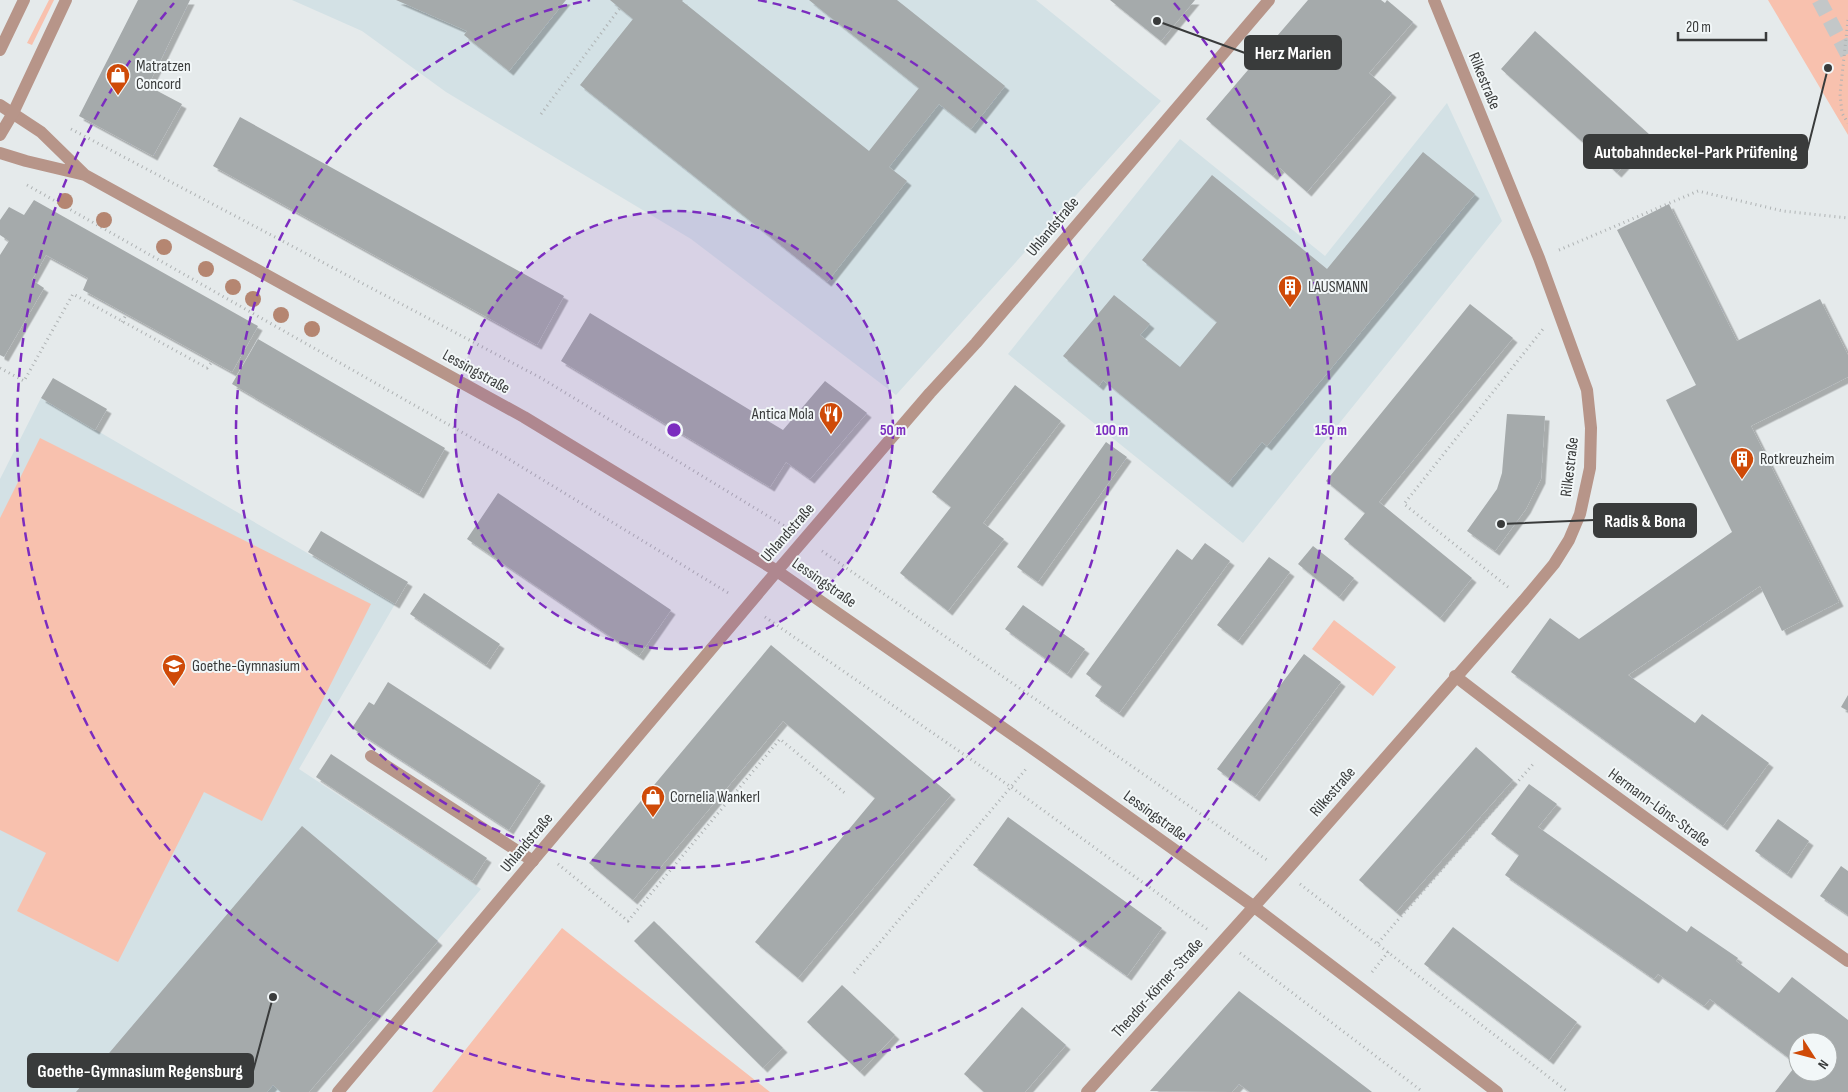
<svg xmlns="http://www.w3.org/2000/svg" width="1848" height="1092" viewBox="0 0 1848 1092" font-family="'Sofia Sans Condensed',sans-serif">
<defs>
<filter id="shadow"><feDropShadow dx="4.5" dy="4.5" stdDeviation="0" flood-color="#0004"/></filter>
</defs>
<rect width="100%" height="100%" fill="#e5eaeb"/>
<!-- built -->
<path fill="#d3e1e5" d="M 292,0 L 1036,0 L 1161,101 L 896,395 L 691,239 L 446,92 L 362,31 Z
M 1447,103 L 1502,221 L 1243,543 L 1008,354 L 1180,139 L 1325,256 Z
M 41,398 L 395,604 L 299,769 L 481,889 L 309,1092 L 0,1092 L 0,479 Z"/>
<!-- green -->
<path fill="#f8c1ae" d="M 49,0 L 54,0 L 32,45 L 27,43 Z
M 1768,0 L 1848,0 L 1848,135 Z
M 40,438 L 371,604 L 262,821 L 204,792 L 118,962 L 17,911 L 46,853 L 0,830 L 0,518 Z
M 1334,620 L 1396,667 L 1373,696 L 1312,649 Z
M 562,928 L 770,1092 L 432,1092 Z"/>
<!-- building -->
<path fill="#a5aaab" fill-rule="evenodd" filter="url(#shadow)" d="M 138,0 L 190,0 L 148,86 L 182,104 L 153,156 L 79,116 Z
M 396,0 L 566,0 L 509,71 L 464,35 L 467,31 Z
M 610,0 L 683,0 L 682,1 L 869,151 L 919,88 L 809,0 L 897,0 L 1005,86 L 971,129 L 939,104 L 889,167 L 907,181 L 827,282 L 580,85 L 633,19 Z
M 1110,0 L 1195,0 L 1161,41 Z
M 1308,0 L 1381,0 L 1385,3 L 1387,0 L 1413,22 L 1369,73 L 1392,93 L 1307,192 L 1280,168 L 1273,176 L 1206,119 Z
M 1535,31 L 1651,136 L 1617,173 L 1501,69 Z
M 240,117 L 564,296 L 537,345 L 213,166 Z
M 1423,152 L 1475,194 L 1267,446 L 1262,442 L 1228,483 L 1103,380 L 1099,386 L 1063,356 L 1114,295 L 1150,324 L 1140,335 L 1180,367 L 1217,322 L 1142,260 L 1212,175 L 1327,269 Z
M 34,200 L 258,326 L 232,372 L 83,290 L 88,278 L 46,255 L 32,280 L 44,288 L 4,357 L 0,355 L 0,255 L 9,241 L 0,235 L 0,220 L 9,207 L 24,215 Z
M 1669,204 L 1737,341 L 1820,299 L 1848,355 L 1848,377 L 1751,426 L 1839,602 L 1782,631 L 1760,586 L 1628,675 L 1695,723 L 1702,714 L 1769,763 L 1723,826 L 1511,672 L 1550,618 L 1579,639 L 1732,532 L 1666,400 L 1696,385 L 1617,230 Z
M 1470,304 L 1513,338 L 1379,502 L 1472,578 L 1440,618 L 1344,539 L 1365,513 L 1326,481 Z
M 590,313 L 783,430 L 825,381 L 867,413 L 810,479 L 786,462 L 770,487 L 561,361 Z
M 258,339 L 445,448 L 419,494 L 232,384 Z
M 53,378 L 107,409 L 95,430 L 41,398 Z
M 1015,385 L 1061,421 L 983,523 L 1004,539 L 948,611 L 900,573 L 951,507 L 932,492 Z
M 1507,414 L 1545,416 L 1541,479 L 1526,509 L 1495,551 L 1467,531 L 1497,489 L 1502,473 Z
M 1106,442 L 1127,457 L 1038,582 L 1017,567 Z
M 498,493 L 671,610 L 639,656 L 467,539 Z
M 321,531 L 408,582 L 395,604 L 308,552 Z
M 1205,543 L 1230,561 L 1119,713 L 1095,696 L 1102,686 L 1086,674 L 1177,549 L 1192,560 Z
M 1313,546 L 1354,578 L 1339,597 L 1298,564 Z
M 1269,557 L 1290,572 L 1238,641 L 1217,625 Z
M 424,593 L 500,644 L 486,665 L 410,614 Z
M 1023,605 L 1085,649 L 1067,674 L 1005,629 Z
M 771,645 L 951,795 L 798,978 L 755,942 L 875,798 L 783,721 L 633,900 L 589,863 Z
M 1304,654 L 1341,682 L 1255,797 L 1217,769 Z
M 388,682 L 541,781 L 509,830 L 352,728 L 369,702 L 374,705 Z
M 1848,695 L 1848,711 L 1841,707 Z
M 1476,747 L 1513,780 L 1396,912 L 1359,880 Z
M 331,754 L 487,858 L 472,881 L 316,777 Z
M 1529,784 L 1557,804 L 1538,827 L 1687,932 L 1691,926 L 1738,958 L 1736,961 L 1779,993 L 1792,977 L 1848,1020 L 1848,1092 L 1775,1092 L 1797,1064 L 1710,999 L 1704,1006 L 1658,974 L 1654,979 L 1505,875 L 1519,855 L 1491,834 ZM 1798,1042 L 1828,1042 L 1828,1072 L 1798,1072 Z
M 1008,817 L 1162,928 L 1127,976 L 973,865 Z
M 1778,819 L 1809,841 L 1787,874 L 1755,851 Z
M 302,826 L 438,941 L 309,1092 L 281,1092 L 273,1085 L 267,1092 L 76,1092 Z
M 1841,866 L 1848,871 L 1848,915 L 1820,896 Z
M 654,921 L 783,1048 L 763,1068 L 634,941 Z
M 1453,927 L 1577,1022 L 1549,1060 L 1424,964 Z
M 842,985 L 895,1035 L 860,1072 L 807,1022 Z
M 1239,991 L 1292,1031 L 1372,1092 L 1250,1092 L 1239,1084 L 1232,1092 L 1150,1091 Z
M 1022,1007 L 1066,1045 L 1025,1092 L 984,1092 L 964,1074 Z"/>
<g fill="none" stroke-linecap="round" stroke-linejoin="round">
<!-- motorway-tunnel -->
<path stroke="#c3c7c8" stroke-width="15" stroke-dasharray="15 8" stroke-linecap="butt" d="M 1819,0 L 1848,55"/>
<!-- path -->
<path stroke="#aeb2b3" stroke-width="3" stroke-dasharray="1 4" stroke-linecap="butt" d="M 1848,20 L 1840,94 L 1842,113 L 1848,123
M 541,114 L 620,8
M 71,129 L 541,378 L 786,527
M 27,185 L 502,455 L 730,594
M 1559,250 L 1698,191 L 1783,211 L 1848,218
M 122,322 L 126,315
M 0,368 L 24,381 L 73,294 L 207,368 L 212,362
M 822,551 L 1267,860
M 1508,587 L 1404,504 L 1543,329
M 765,617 L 1011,787 L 1207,929
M 558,864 L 628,921 L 780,739 L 846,794
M 1300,884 L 1568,1092
M 1378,943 L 1534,763
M 1240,953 L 1423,1092
M 1372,972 L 1389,951
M 854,973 L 1026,769"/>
<!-- service -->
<path stroke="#b79589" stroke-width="12" d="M 371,756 L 533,861"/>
<!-- minor -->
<path stroke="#b79589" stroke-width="12" d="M 0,105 L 41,132 L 85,175 L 524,417 L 777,571 L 1039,753 L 1253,906 L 1497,1092
M 0,153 L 26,161 L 85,175
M 1455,676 C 1583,775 1715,868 1848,961
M 338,1092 L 777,571 L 930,393 L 976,343 L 1269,0
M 1087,1092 L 1285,872 L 1524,600 L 1554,564 L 1569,540 L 1580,514 L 1590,468 L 1591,428 L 1587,390 L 1539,258 L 1434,0"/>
<!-- tertiary -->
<path stroke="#b79589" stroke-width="12" d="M 0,50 L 24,0
M 0,135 L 13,113 L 66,0"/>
</g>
<!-- trees -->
<g fill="#b58671">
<circle cx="65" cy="201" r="8"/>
<circle cx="104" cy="220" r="8"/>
<circle cx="164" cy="247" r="8"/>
<circle cx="206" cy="269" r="8"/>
<circle cx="233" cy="287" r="8"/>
<circle cx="253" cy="299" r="8"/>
<circle cx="281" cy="315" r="8"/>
<circle cx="312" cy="329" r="8"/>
</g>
<!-- distance rings -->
<circle cx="674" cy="430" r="219" fill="#7b2cbf" fill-opacity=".12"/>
<g fill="none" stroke="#7b2cbf" stroke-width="2.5" stroke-dasharray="9 6">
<circle cx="674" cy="430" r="219"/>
<path d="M758 0A438 438 0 1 1 590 0"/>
<path d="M1174 3A657 657 0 1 1 174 3"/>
</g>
<!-- icons -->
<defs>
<g id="shop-pin" transform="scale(1.25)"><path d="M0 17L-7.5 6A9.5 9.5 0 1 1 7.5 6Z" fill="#cf4a08" stroke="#f2f7f8"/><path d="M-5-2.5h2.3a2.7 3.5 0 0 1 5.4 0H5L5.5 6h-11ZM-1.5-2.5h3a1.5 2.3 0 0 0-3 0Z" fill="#fff"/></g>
<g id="building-pin" transform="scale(1.25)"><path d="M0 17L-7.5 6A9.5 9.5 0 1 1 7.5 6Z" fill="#cf4a08" stroke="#f2f7f8"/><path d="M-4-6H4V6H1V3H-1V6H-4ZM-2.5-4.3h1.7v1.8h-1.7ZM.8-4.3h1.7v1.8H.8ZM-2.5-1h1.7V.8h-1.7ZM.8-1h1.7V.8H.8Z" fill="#fff"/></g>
<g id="restaurant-pin" transform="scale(1.25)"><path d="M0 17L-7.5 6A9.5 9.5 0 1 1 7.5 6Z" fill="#cf4a08" stroke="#f2f7f8"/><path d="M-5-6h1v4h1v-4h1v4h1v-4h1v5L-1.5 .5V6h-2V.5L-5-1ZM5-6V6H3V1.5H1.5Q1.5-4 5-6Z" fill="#fff"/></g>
<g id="school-pin" transform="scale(1.25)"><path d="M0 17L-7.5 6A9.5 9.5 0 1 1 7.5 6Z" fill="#cf4a08" stroke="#f2f7f8"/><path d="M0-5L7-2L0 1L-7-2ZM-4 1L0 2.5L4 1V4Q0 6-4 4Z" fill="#fff"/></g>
</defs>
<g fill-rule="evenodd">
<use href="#shop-pin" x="118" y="75"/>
<use href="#building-pin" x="1290" y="287"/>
<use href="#restaurant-pin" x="831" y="414"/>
<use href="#building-pin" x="1742" y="459"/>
<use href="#school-pin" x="174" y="666"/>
<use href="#shop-pin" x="653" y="797"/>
</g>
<g text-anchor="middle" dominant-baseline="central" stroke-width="4" stroke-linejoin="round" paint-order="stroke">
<!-- poi labels -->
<g font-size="16" fill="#393b3b" stroke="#f2f7f8" text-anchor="start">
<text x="136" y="66">Matratzen<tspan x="136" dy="18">Concord</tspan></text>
<text x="1308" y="287">LAUSMANN</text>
<text x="814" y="414" text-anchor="end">Antica Mola</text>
<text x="1760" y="459">Rotkreuzheim</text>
<text x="192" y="666">Goethe-Gymnasium</text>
<text x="670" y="797">Cornelia Wankerl</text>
</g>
<!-- street labels -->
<g font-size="16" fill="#393b3b" stroke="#f2f7f8">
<text transform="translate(1484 81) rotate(68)">Rilkestraße</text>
<text transform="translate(1053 227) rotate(-50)">Uhlandstraße</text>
<text transform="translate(476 372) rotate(29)">Lessingstraße</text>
<text transform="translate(1570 467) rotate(-83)">Rilkestraße</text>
<text transform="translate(788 533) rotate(-49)">Uhlandstraße</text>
<text transform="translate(824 583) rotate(35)">Lessingstraße</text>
<text transform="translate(1333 792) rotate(-49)">Rilkestraße</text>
<text transform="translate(1659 808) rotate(36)">Hermann-Löns-Straße</text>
<text transform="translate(1155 816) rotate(36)">Lessingstraße</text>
<text transform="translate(527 843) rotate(-50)">Uhlandstraße</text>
<text transform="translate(1158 988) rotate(-48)">Theodor-Körner-Straße</text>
</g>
</g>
<circle cx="674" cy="430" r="8" fill="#7b2cbf" stroke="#f2f7f8" stroke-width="2.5"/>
<g font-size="15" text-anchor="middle" font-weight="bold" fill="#7b2cbf" stroke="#f2f7f8" stroke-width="4" stroke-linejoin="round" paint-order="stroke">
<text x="893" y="435">50 m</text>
<text x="1112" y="435">100 m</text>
<text x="1331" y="435">150 m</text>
</g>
<!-- callouts -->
<path fill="none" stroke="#393b3b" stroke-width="2" d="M1157 21L1245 53M1828 68L1807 151M1501 524L1594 520M273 997L253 1071"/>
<g fill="#393b3b" stroke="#f2f7f8" stroke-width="2">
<circle cx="1157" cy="21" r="5"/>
<circle cx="1828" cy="68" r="5"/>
<circle cx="1501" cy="524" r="5"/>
<circle cx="273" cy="997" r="5"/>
</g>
<g fill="#393b3b" stroke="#393b3b" stroke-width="2">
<rect x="1245" y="36" width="96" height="33" rx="5"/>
<rect x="1584" y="135" width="223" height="33" rx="5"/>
<rect x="1594" y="504" width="102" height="33" rx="5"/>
<rect x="28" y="1054" width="225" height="33" rx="5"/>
</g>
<g font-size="18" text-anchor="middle" font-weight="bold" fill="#fff">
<text x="1293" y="59">Herz Marien</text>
<text x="1696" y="158">Autobahndeckel-Park Prüfening</text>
<text x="1645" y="527">Radis &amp; Bona</text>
<text x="140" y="1077">Goethe-Gymnasium Regensburg</text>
</g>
<!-- north arrow -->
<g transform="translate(1813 1057) rotate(126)"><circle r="24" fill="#f2f7f8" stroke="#a8acac"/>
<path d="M0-4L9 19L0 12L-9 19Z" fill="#cf4a08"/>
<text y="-8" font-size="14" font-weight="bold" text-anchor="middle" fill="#393b3b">N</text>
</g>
<!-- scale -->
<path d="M1678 32v8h88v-8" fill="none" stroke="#393b3b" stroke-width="2.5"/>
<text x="1686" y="32" font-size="15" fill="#393b3b" stroke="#f2f7f8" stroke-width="4" paint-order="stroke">20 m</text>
</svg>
